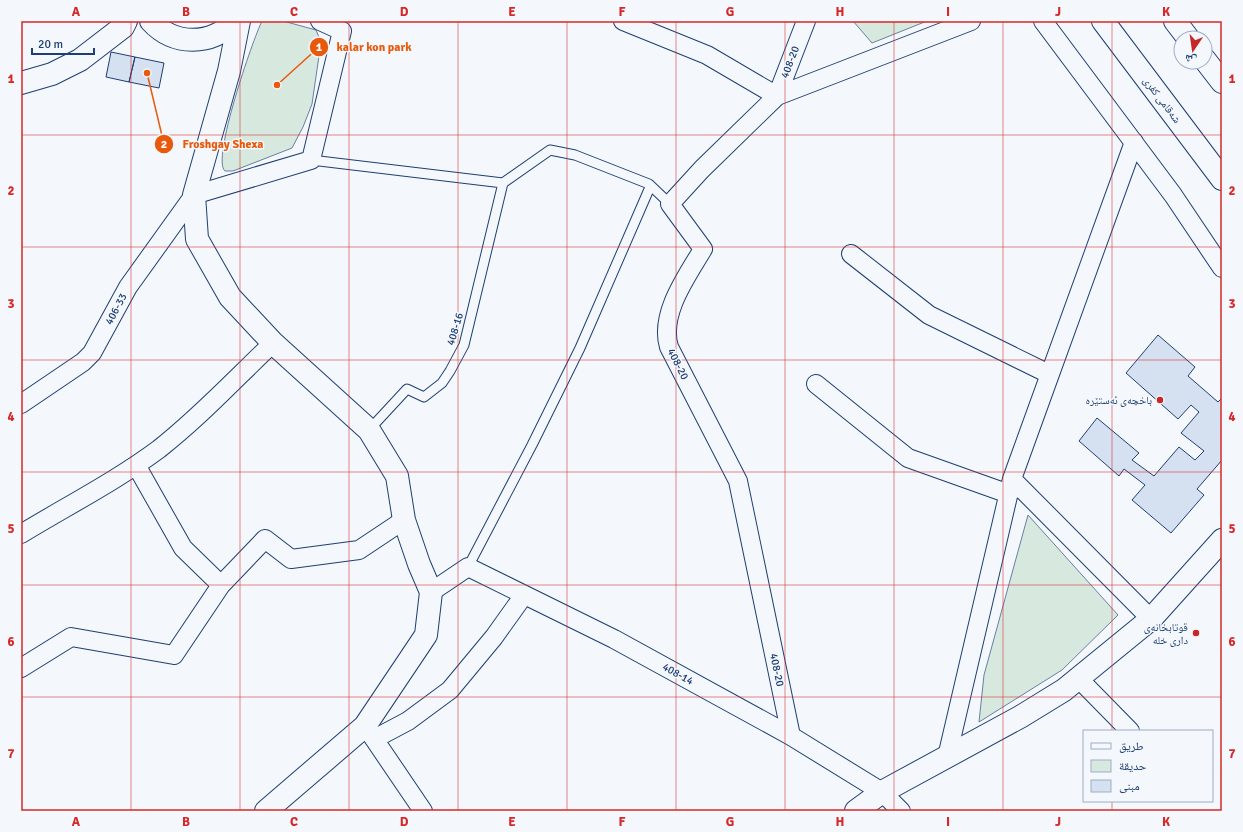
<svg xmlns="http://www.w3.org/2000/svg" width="1243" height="832" viewBox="0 0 1243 832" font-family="Signika,'Noto Naskh Arabic',sans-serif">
<rect width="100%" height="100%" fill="#f4f7fb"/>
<!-- green -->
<path fill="#d7e8df" stroke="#687fa3" d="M 262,21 L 283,21 L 316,30 L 321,42 L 312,104 L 303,127 L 292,148 L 233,171 L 225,171 C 211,160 253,39 262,21 Z
M 853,21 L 927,21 L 872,43 Z
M 1028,515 L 1118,615 L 1062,670 L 979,722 L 984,675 Z"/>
<!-- building -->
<path fill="#d5e0f0" stroke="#1d3f73" d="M 111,52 L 135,57 L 129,82 L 106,77 Z
M 135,57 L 164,63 L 159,88 L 129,82 Z
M 1158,335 L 1195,367 L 1188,376 L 1218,402 L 1222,398 L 1222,460 L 1197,489 L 1204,495 L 1171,533 L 1132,500 L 1145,485 L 1124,469 L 1119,476 L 1079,441 L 1097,418 L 1139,453 L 1132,460 L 1154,476 L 1179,447 L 1195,460 L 1204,451 L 1181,433 L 1199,412 L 1191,405 L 1178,419 L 1126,373 Z"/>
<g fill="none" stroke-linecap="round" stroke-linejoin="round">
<!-- lane casing -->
<g stroke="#1d3f73" stroke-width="11">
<path id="lane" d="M 311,160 L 503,183 L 550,150 L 575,155 L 649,184 L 670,204
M 369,430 L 407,389 L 424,397 L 442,383 L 450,371 L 464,345 L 503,183
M 468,567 L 532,445 L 580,348 L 650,187"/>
</g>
<!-- street casing -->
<g stroke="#1d3f73" stroke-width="20">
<path id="street" d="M 623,21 L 707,55 L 777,96 L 971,21
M 1043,21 L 1173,195 L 1222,268
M 851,254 L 929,315 L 1049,374
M 816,384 L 908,458 L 1009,494
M 21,404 L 83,362 L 92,353 L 128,287 L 194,195 L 311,160 L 342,31 L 320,21
M 136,465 L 183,548 L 221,585
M 1012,479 L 1151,619
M 21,534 C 67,506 116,481 159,449 C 200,417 236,378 273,343
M 431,592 L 468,567 L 614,639 L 791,736 L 882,792 L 901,811
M 21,668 L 71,637 L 174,655 L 221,585 L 265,539 L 291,559 L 359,550 L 404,520
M 1078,678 L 1130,731
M 368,730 L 423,811
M 791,736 L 738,481 L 669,347 C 659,314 687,276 703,249 L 670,204 L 702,169 L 777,96 L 806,21
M 374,739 L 408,721 L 450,690 L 494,637 L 524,595
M 947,757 L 1012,479 L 1134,142"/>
</g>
<!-- secondary casing -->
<g stroke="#1d3f73" stroke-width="24">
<path id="secondary" d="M 151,21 C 174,46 211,46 235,21
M 239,21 L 229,71 L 194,195 L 197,239 L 230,297 L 273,343 L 369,430 L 397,476 L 404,520 L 419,564 L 431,592 L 426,635 L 365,726 L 266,811
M 21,83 L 52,74 L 80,60 L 123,27 L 126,21
M 856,811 L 882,792 L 1020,717 L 1064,690 L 1151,619 L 1222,540"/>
</g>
<!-- highway casing -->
<g stroke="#1d3f73" stroke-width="24">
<path id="highway" d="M 1103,21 L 1222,179
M 1175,21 L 1188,38
M 1205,60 L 1222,82"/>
</g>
<!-- lane -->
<use href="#lane" stroke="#f4f7fb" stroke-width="9"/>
<!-- street -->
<use href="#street" stroke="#f4f7fb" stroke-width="18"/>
<!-- secondary -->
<use href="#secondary" stroke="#f4f7fb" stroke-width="22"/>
<!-- highway -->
<use href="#highway" stroke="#f4f7fb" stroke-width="22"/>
</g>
<!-- grid -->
<path fill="none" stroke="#d62828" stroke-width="1" stroke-opacity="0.55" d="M 131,21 L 131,811M 240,21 L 240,811M 349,21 L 349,811M 458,21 L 458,811M 567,21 L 567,811M 676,21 L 676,811M 785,21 L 785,811M 894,21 L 894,811M 1003,21 L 1003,811M 1112,21 L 1112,731M 21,135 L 1222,135M 21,247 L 1222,247M 21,360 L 1222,360M 21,472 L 1222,472M 21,585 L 1222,585M 21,697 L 1222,697M 1112,801 L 1112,811"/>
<!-- markers -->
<g fill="#c62828" stroke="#f4f7fb" stroke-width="1.5">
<circle cx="1160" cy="400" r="4"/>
<circle cx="1196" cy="633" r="4"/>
</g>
<g text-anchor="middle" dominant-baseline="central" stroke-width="3" stroke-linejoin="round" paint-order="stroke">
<!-- street labels -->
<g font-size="11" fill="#1d3f73" stroke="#f4f7fb">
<text transform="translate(790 62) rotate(-69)">408-20</text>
<text transform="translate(1162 100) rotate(53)">شەقامی کفری</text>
<text transform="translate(116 309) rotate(-62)">406-33</text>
<text transform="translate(455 329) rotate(-73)">408-16</text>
<text transform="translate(678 364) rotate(63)">408-20</text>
<text transform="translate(777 670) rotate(78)">408-20</text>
<text transform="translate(678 674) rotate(29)">408-14</text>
</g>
<!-- poi labels -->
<g font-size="11" fill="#1d3f73" stroke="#f4f7fb" text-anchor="end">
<text x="1152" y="400">باخچەی ئەستێرە</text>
<text x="1188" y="627">قوتابخانەی<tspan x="1188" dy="13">داری خلە</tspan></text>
</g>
</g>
<!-- callouts -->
<path fill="none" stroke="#e8590c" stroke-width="1.5" d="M277 85L319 47M147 73L164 144"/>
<g fill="#e8590c" stroke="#f4f7fb" stroke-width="1.5">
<circle cx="277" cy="85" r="4"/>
<circle cx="147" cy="73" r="4"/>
<circle cx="319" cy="47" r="10"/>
<circle cx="164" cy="144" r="10"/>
</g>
<g font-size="12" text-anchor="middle" font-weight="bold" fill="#fff">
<text x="319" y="51">1</text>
<text x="164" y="148">2</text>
</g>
<g font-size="12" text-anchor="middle" font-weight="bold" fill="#e8590c" stroke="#f4f7fb" stroke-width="3" stroke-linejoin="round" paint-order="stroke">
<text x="374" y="51">kalar kon park</text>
<text x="223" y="148">Froshgay Shexa</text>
</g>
<!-- border -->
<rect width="1243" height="832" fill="none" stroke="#f4f7fb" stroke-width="44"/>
<!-- legend -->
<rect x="1083" y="730" width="130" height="72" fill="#f4f7fb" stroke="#9eadc5"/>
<rect x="1091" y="743" width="20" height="6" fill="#f4f7fb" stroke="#9eadc5"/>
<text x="1119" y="750" font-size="12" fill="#1d3f73">طريق</text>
<rect x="1091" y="760" width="20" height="12" fill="#d7e8df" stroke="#9eadc5"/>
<text x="1119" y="770" font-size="12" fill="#1d3f73">حديقة</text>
<rect x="1091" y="780" width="20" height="12" fill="#d5e0f0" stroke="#9eadc5"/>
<text x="1119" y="790" font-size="12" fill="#1d3f73">مبنى</text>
<!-- north arrow -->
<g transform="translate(1193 50) rotate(193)"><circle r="19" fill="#f4f7fb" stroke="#9eadc5"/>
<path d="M0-3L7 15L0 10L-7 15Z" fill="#c62828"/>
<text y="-6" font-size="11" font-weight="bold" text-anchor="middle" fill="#1d3f73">ش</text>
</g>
<!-- scale -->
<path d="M32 48v6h62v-6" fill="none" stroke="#1d3f73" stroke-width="2"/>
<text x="38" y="48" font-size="12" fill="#1d3f73" stroke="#f4f7fb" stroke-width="3" paint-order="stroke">20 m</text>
<rect x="22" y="22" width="1199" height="788" fill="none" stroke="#d62828" stroke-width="1.5"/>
<g font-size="13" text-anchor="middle" font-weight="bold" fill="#d62828">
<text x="76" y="16">A</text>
<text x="186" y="16">B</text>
<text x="294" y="16">C</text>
<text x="404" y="16">D</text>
<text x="512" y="16">E</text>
<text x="622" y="16">F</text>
<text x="730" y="16">G</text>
<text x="840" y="16">H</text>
<text x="948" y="16">I</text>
<text x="1058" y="16">J</text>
<text x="1166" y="16">K</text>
<text x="11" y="83">1</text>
<text x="1232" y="83">1</text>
<text x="11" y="195">2</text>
<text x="1232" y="195">2</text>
<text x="11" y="308">3</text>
<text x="1232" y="308">3</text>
<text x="11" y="421">4</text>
<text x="1232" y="421">4</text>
<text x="11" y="533">5</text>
<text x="1232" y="533">5</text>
<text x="11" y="646">6</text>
<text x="1232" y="646">6</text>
<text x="11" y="758">7</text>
<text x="1232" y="758">7</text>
<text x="76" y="826">A</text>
<text x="186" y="826">B</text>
<text x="294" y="826">C</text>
<text x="404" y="826">D</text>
<text x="512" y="826">E</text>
<text x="622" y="826">F</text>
<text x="730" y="826">G</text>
<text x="840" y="826">H</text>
<text x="948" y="826">I</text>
<text x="1058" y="826">J</text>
<text x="1166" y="826">K</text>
</g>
</svg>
